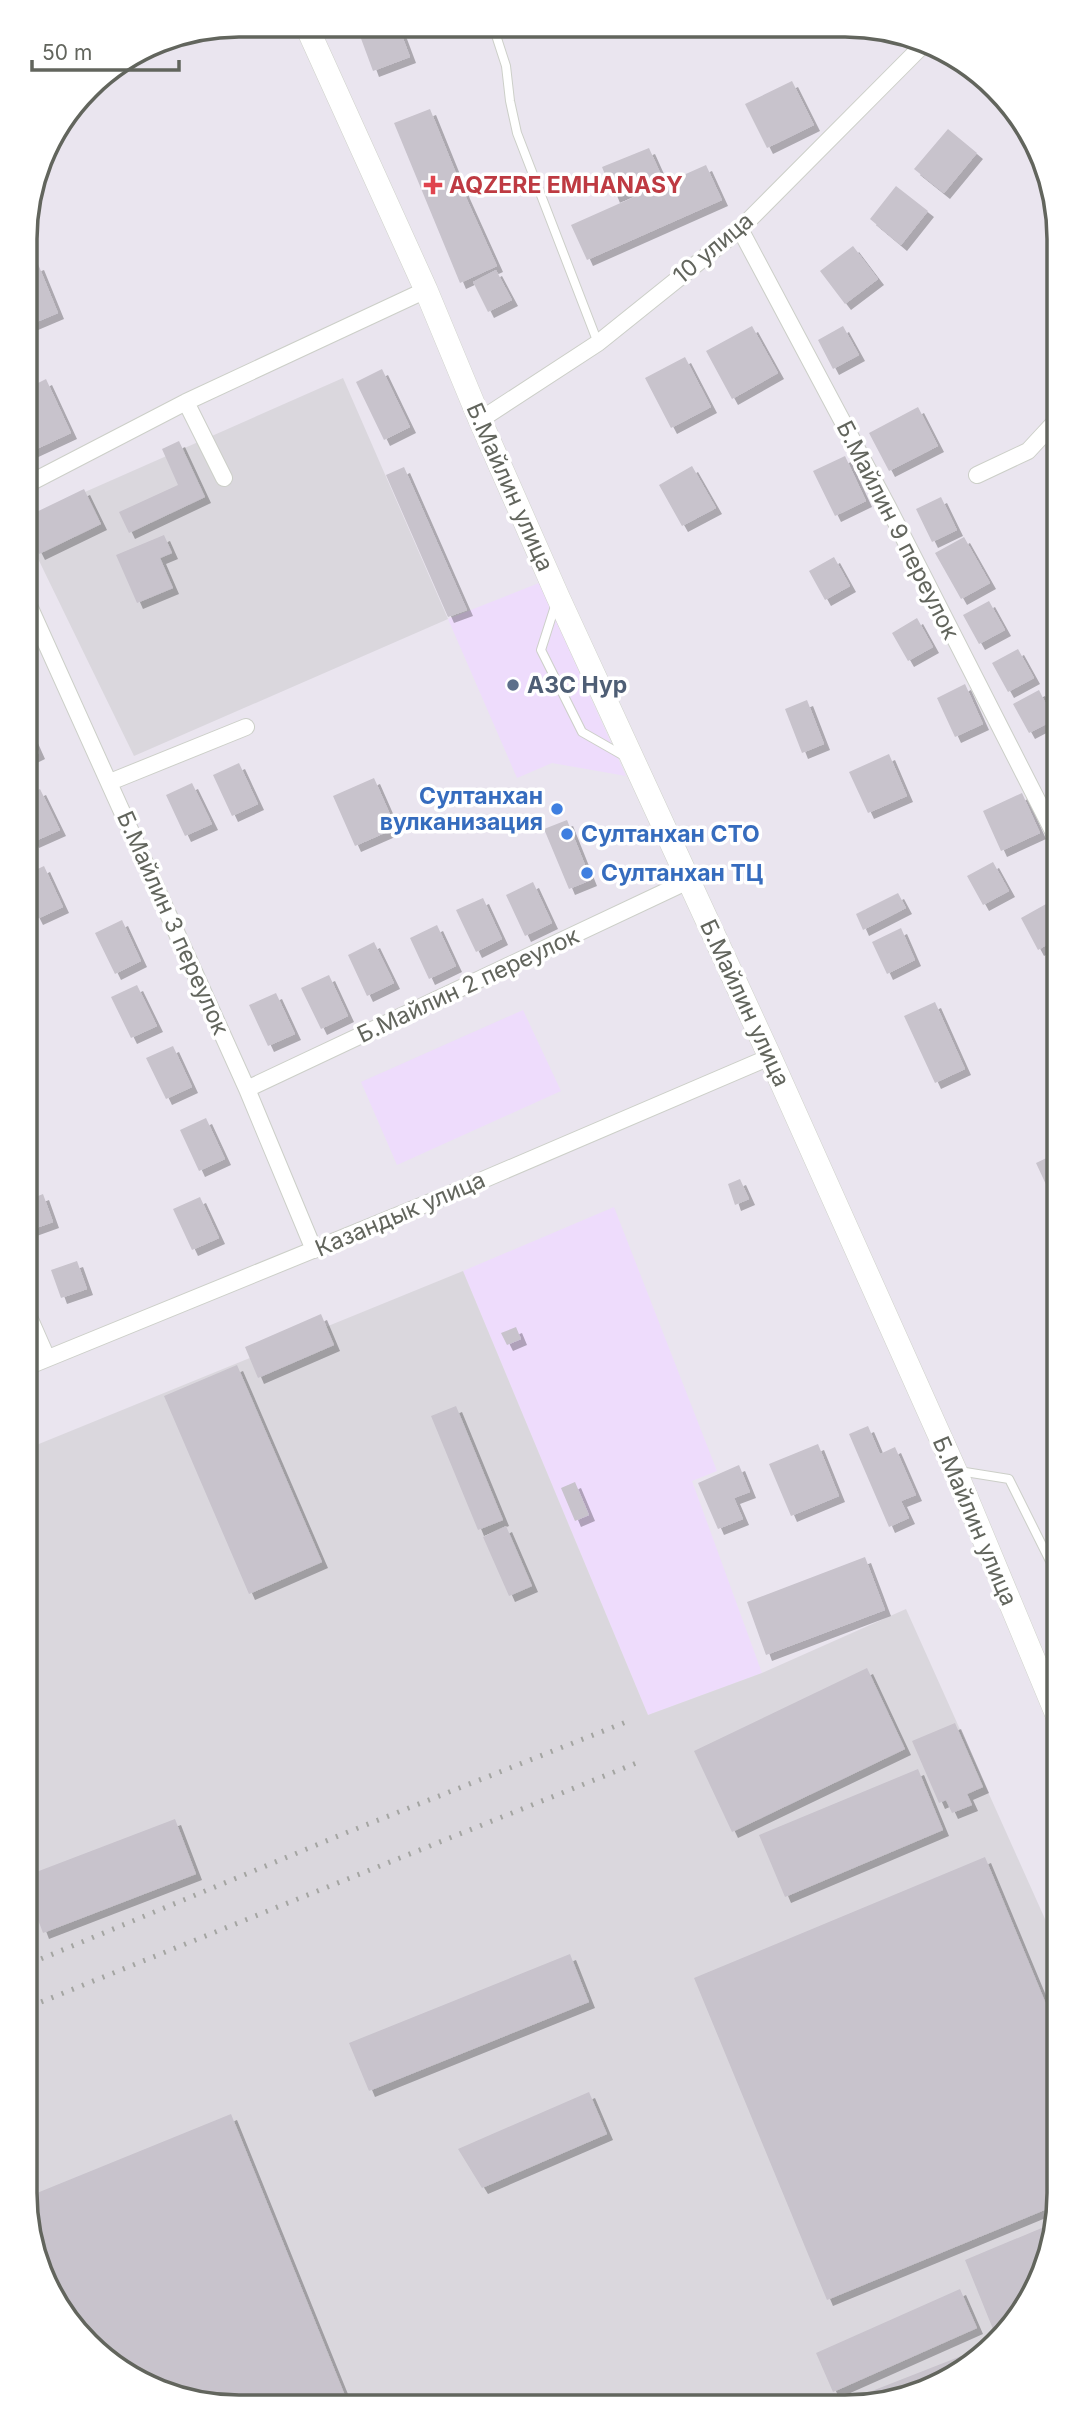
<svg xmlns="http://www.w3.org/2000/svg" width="1084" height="2432" viewBox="0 0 1084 2432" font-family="Inter,sans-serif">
<defs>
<filter id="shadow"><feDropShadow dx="6" dy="6" stdDeviation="0" flood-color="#0004"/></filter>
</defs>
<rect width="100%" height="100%" fill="#eae5ef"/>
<!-- commercial -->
<path fill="#eedcfc" d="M 539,583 L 626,776 L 552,763 L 517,778 L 448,619 Z
M 523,1010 L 561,1091 L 397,1165 L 361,1082 Z
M 614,1207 L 717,1471 L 692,1481 L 762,1673 L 648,1715 L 463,1271 Z"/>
<!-- industrial -->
<path fill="#dad7dd" d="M 343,378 L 448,619 L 134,756 L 26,534 L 26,518 Z
M 463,1271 L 648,1715 L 762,1673 L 906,1609 L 1058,1948 L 1059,2208 L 1043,2275 L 1007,2334 L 964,2372 L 901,2400 L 197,2403 L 97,2354 L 53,2301 L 32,2249 L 29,1448 Z"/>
<!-- building -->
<path fill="#c8c3cc" filter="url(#shadow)" d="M 356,25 L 398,25 L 410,57 L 373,71 Z
M 792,81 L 814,125 L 767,148 L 745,104 Z
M 430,109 L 464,193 L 497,266 L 460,283 L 394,123 Z
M 948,129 L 977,153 L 944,193 L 914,169 Z
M 649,148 L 662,177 L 614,197 L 602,167 Z
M 706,165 L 722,200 L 587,260 L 571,225 Z
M 896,186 L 928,211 L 901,245 L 870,219 Z
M 853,246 L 878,279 L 845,304 L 820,271 Z
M 38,264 L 58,313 L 25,327 L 25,269 Z
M 496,270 L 512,300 L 488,312 L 473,282 Z
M 752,326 L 778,373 L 732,399 L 706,351 Z
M 843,326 L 859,355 L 833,369 L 818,340 Z
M 685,357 L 711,407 L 671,428 L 645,378 Z
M 382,369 L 410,427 L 384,440 L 356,382 Z
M 46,379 L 71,433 L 26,454 L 26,389 Z
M 918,407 L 938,446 L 889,471 L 869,433 Z
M 179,441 L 205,497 L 129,533 L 119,512 L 178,485 L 162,449 Z
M 845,456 L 866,501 L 835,516 L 813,471 Z
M 692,466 L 716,508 L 682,526 L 659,485 Z
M 404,467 L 467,610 L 448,617 L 386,475 Z
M 84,489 L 101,524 L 39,554 L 26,528 L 26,517 Z
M 941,497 L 957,530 L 932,542 L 916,509 Z
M 164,535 L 172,553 L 160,558 L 173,588 L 137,603 L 116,555 Z
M 964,537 L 990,583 L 961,599 L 935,553 Z
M 834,557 L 850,586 L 825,600 L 809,571 Z
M 989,601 L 1005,630 L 979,644 L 963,615 Z
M 917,618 L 933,647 L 908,661 L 892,633 Z
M 1018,649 L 1034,678 L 1008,692 L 992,663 Z
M 965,684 L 983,724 L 955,737 L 937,698 Z
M 1039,690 L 1054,720 L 1029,733 L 1013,704 Z
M 807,700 L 824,744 L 802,753 L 785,709 Z
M 27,726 L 39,753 L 27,759 Z
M 889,754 L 907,796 L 868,813 L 849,772 Z
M 239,763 L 258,804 L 232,816 L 213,775 Z
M 374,778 L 396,828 L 355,846 L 333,796 Z
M 192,783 L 212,824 L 185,836 L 166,795 Z
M 40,789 L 60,830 L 33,842 L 27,829 L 27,795 Z
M 1022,793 L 1040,833 L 1001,851 L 983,811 Z
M 567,820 L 591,880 L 569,889 L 544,829 Z
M 993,862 L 1009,891 L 983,905 L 967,876 Z
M 44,866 L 63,907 L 37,919 L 27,899 L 27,874 Z
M 533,882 L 552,923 L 525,936 L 506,895 Z
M 898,893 L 906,908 L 863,930 L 856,914 Z
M 483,898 L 502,939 L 476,952 L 456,910 Z
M 1055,899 L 1055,940 L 1038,950 L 1021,918 Z
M 122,920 L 141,961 L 115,974 L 95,933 Z
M 437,925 L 456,966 L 429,979 L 410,938 Z
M 901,928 L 915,960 L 887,974 L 872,942 Z
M 374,942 L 394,983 L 367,996 L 348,955 Z
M 329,975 L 348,1016 L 321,1029 L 301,988 Z
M 137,985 L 157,1026 L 131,1038 L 111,997 Z
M 276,993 L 295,1034 L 268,1046 L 249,1005 Z
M 935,1002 L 965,1069 L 935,1083 L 904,1016 Z
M 173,1046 L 192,1087 L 166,1099 L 146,1058 Z
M 206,1118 L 225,1159 L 199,1171 L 180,1130 Z
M 1055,1154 L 1056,1206 L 1036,1163 Z
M 740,1179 L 749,1199 L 735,1205 L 728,1184 Z
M 43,1194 L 53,1222 L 28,1231 L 28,1200 Z
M 200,1197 L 219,1238 L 192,1250 L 173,1209 Z
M 77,1261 L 87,1289 L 61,1298 L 51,1270 Z
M 321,1314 L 334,1345 L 258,1378 L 245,1347 Z
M 516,1327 L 521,1339 L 507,1345 L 501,1333 Z
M 237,1365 L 322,1562 L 249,1594 L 164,1396 Z
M 456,1406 L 503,1520 L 478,1530 L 431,1416 Z
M 868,1426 L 880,1454 L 895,1447 L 916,1495 L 901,1501 L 909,1518 L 889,1527 L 849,1434 Z
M 818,1444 L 839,1496 L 791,1516 L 769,1464 Z
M 739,1465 L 750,1492 L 734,1498 L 743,1519 L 718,1529 L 698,1483 Z
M 575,1482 L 589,1515 L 575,1521 L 561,1488 Z
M 506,1526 L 532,1586 L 509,1596 L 483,1537 Z
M 865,1557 L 885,1610 L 766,1655 L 747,1602 Z
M 867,1668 L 905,1749 L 732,1832 L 694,1751 Z
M 955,1723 L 983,1787 L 967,1794 L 972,1805 L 952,1813 L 946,1800 L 939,1803 L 912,1741 Z
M 918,1769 L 943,1830 L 785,1897 L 759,1835 Z
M 175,1819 L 196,1874 L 43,1933 L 31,1901 L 31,1874 Z
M 985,1857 L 1058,2033 L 1059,2204 L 827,2300 L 694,1978 Z
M 570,1954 L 589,2002 L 369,2091 L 349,2043 Z
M 589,2092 L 607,2134 L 482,2188 L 458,2149 Z
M 231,2114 L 348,2403 L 197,2403 L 97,2354 L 53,2301 L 32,2249 L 32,2195 Z
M 1056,2222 L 1043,2275 L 1016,2319 L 993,2329 L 965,2260 Z
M 960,2289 L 977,2328 L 833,2392 L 816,2353 Z
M 997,2342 L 964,2372 L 901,2400 L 849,2400 Z"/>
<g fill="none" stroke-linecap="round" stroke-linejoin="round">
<!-- lane casing -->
<g stroke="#cccfc8" stroke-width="10">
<path id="lane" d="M 493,26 L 506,66 L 510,101 L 517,133 L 598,343
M 556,603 L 541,650 L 582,732 L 624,756
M 959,1471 L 1009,1479 L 1057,1575"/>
</g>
<!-- street casing -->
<g stroke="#cccfc8" stroke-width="18">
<path id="street" d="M 740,229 L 888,507 L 1054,833
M 186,402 L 224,478
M 480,420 L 598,343 L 740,229 L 922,46
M 977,475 L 1028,451 L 1053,424
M 26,485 L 186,402 L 426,290
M 26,599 L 247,1089 L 314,1250
M 110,782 L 246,727
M 247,1089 L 688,881
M 29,1317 L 47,1358
M 29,1366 L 450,1194 L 770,1057"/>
</g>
<!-- secondary casing -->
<g stroke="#cfd2ca" stroke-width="24">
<path id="secondary" d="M 306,25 L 426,290 L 480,420 L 558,597 L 770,1057 L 955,1470 L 1057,1715"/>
</g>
<!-- lane -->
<use href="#lane" stroke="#fff" stroke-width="8"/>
<!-- street -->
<use href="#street" stroke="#fff" stroke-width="16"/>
<!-- secondary -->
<use href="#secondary" stroke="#fff" stroke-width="23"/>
<!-- rail -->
<path stroke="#a4a5a2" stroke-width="5" stroke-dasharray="2 9" stroke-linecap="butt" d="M 31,1963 L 343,1834 L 626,1722
M 31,2006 L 639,1762"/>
</g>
<!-- markers -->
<path fill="#e0444e" stroke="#fff" stroke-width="2.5" d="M429.5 174.5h7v7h7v7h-7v7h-7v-7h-7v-7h7z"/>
<circle fill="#5c6f8a" stroke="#fff" stroke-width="2.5" cx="513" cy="685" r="7"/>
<g fill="#3f7fe0" stroke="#fff" stroke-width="2.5">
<circle cx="557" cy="809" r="7"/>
<circle cx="567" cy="834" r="7"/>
<circle cx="587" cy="873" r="7"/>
</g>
<g text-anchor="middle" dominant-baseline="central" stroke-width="7" stroke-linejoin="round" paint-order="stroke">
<!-- health labels -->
<g font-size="23" font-weight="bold" fill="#be3a42" stroke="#fff" text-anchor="start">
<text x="449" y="185">AQZERE EMHANASY</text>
</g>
<!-- street labels -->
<g font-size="23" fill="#62655d" stroke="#fff">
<text transform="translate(713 248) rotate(-40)">10 улица</text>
<text transform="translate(510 487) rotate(66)">Б.Майлин улица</text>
<text transform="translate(898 530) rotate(63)">Б.Майлин 9 переулок</text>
<text transform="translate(173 923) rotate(66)">Б.Майлин 3 переулок</text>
<text transform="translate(468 985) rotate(-25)">Б.Майлин 2 переулок</text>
<text transform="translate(745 1003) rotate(65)">Б.Майлин улица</text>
<text transform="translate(400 1214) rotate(-23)">Казандык улица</text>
<text transform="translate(975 1521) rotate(67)">Б.Майлин улица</text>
</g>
<!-- service labels -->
<g font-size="23" font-weight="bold" fill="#4e5e75" stroke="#fff" text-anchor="start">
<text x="527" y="685">АЗС Нур</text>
</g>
<!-- shop labels -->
<g font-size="23" font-weight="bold" fill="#366cbe" stroke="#fff" text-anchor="start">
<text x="543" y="796" text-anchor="end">Султанхан<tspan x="543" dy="26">вулканизация</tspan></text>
<text x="581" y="834">Султанхан СТО</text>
<text x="601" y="873">Султанхан ТЦ</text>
</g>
</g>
<!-- crop -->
<path d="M0 0H1084V2432H0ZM239 37H845A202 202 0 0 1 1047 239V2193A202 202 0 0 1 845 2395H239A202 202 0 0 1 37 2193V239A202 202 0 0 1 239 37Z" fill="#fff" fill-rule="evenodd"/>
<path fill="none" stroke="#62655d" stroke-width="3.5" d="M239 37H845A202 202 0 0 1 1047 239V2193A202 202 0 0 1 845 2395H239A202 202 0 0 1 37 2193V239A202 202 0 0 1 239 37Z"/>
<!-- scale -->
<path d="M32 60v10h147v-10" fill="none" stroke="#62655d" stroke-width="3.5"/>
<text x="42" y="60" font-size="21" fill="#62655d" stroke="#ffffff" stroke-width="5" paint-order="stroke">50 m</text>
</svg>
